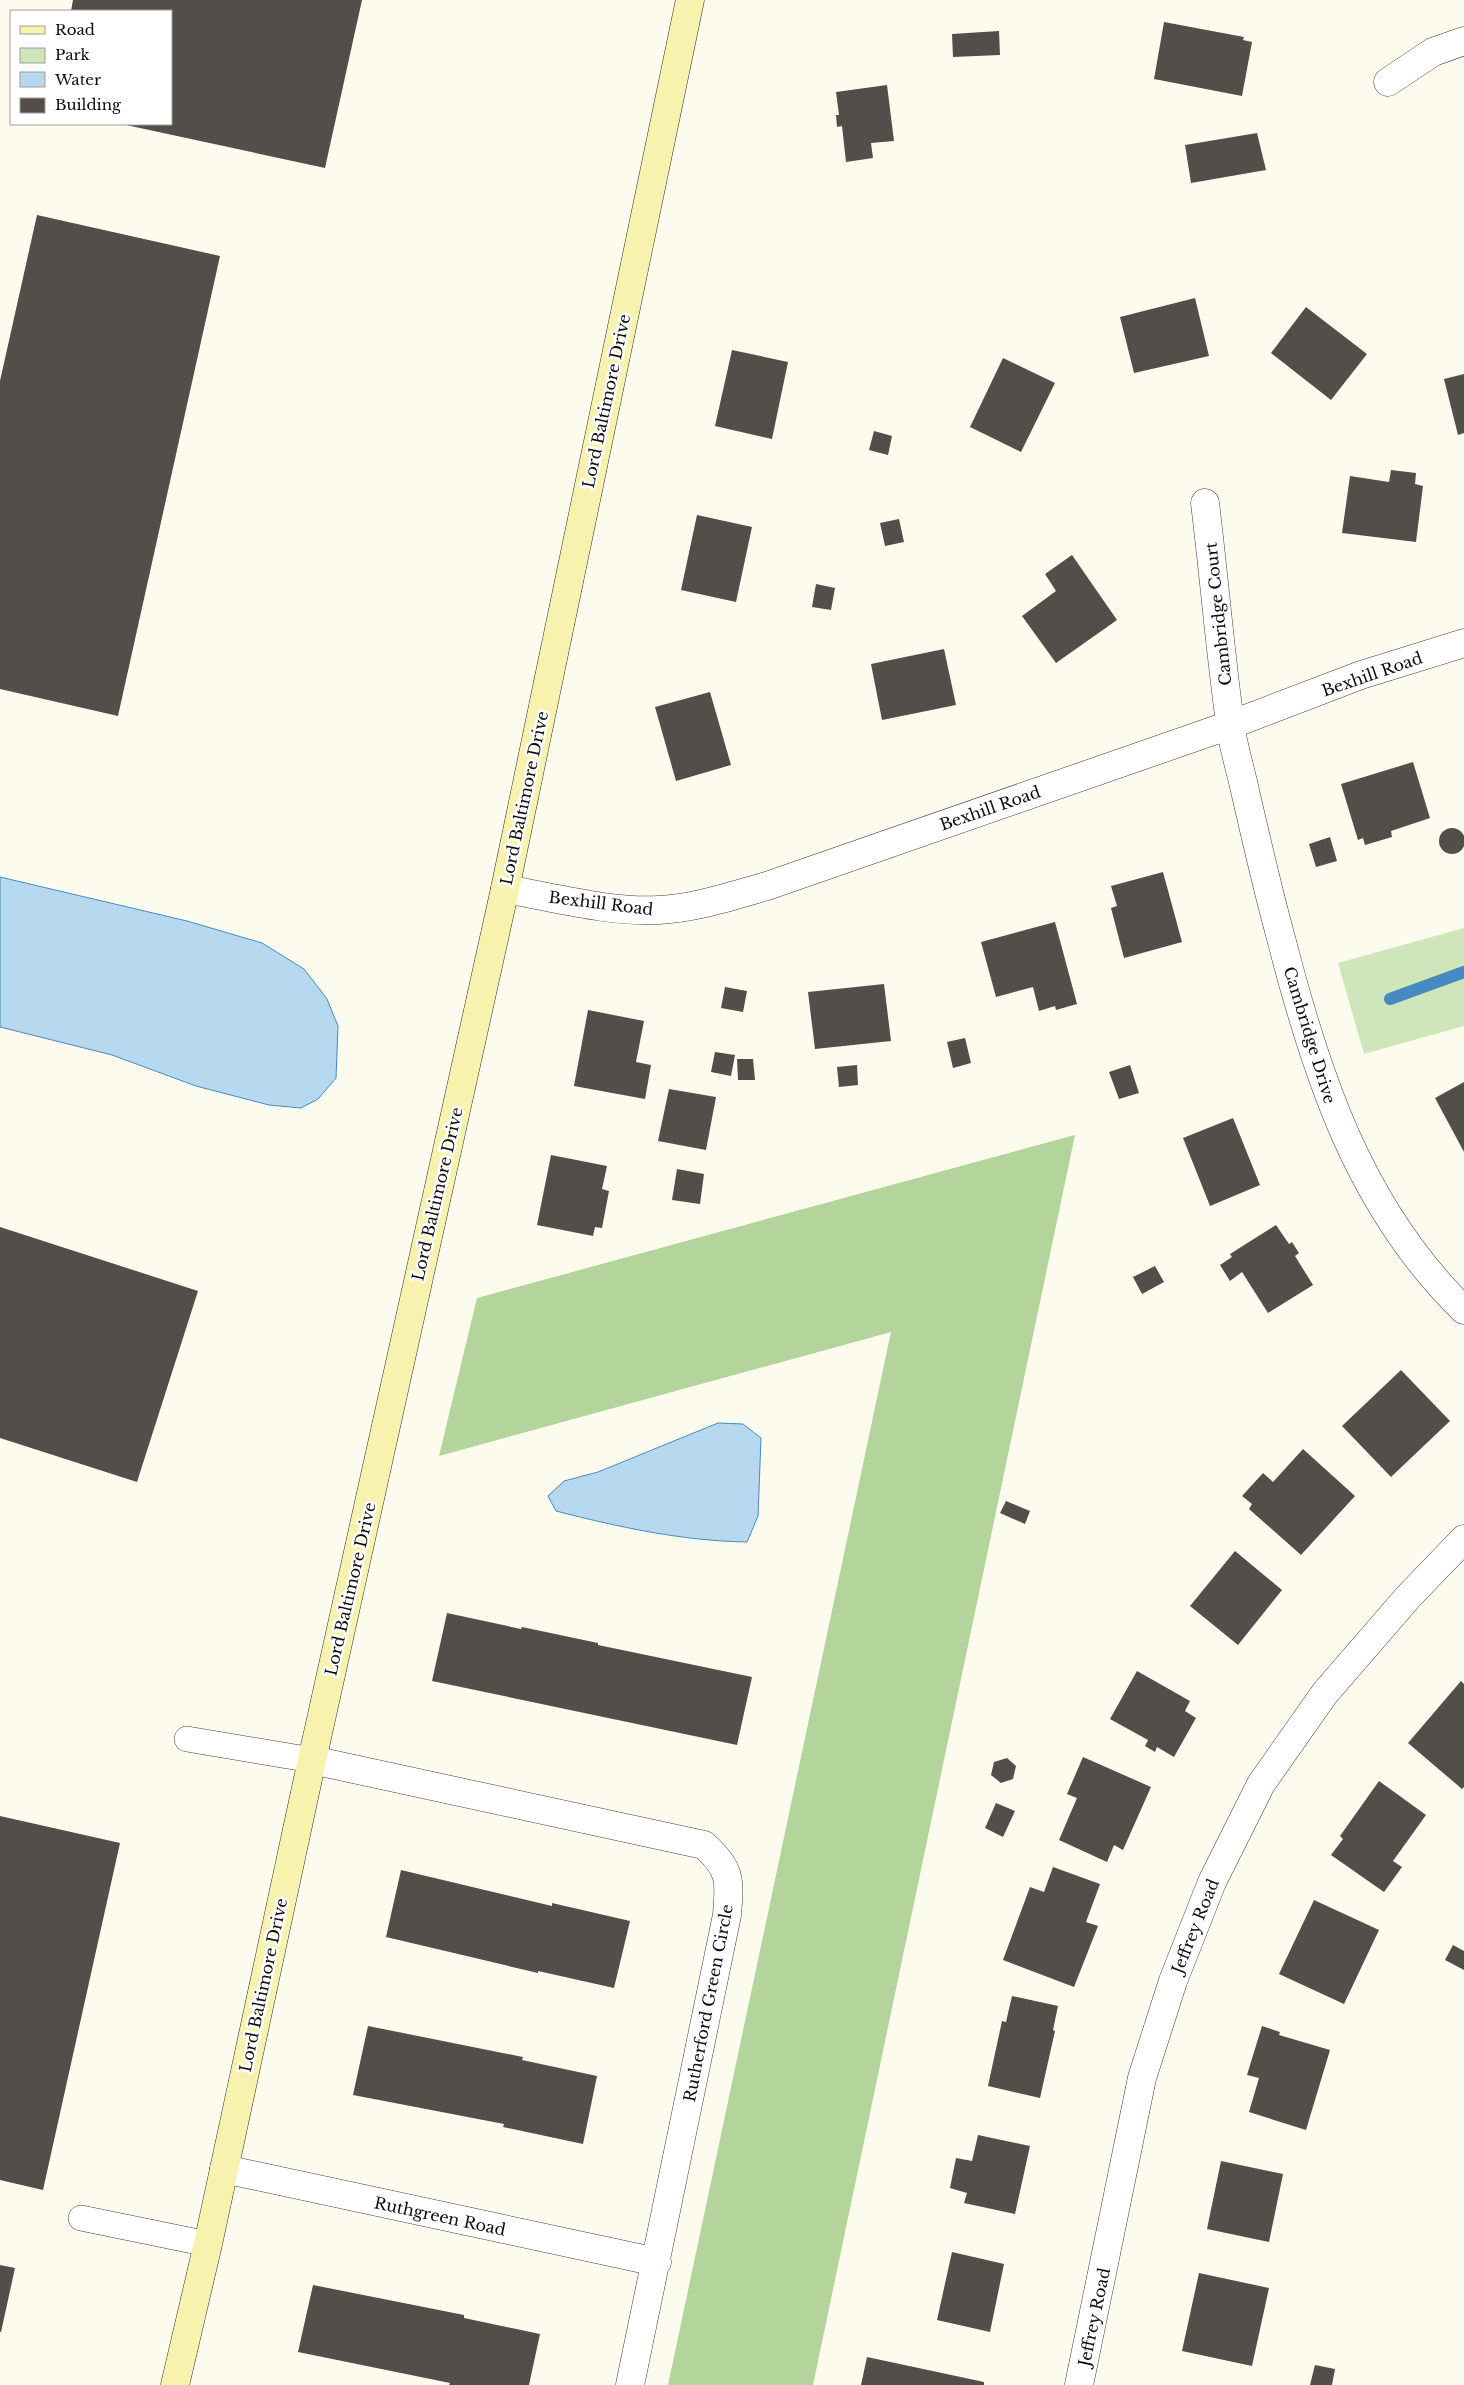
<svg xmlns="http://www.w3.org/2000/svg" width="1464" height="2385" viewBox="0 0 1464 2385" font-family="'Libre Baskerville',serif">
<rect width="100%" height="100%" fill="#fdfbee"/>
<!-- green -->
<path fill="#cfe5ba" d="M 1464,928 L 1464,1026 L 1364,1054 L 1338,963 Z"/>
<!-- forest -->
<path fill="#b3d49b" d="M 1075,1135 L 813,2385 L 668,2385 L 891,1332 L 439,1456 L 477,1298 Z"/>
<!-- water -->
<path fill="#b7d9f0" stroke="#458bc1" d="M 0,877 L 187,921 L 262,943 L 304,969 L 327,999 L 338,1026 L 336,1078 L 318,1099 L 301,1108 L 269,1105 L 196,1086 L 112,1055 L 0,1027 Z
M 718,1423 L 743,1424 L 761,1438 L 758,1516 L 747,1542 C 683,1541 618,1527 556,1511 L 548,1496 L 564,1481 L 598,1472 Z"/>
<g fill="none" stroke-linecap="round" stroke-linejoin="round">
<!-- stream -->
<path stroke="#458bc1" stroke-width="12" d="M 1390,999 L 1464,972"/>
</g>
<!-- building -->
<path fill="#544e4a" d="M 73,0 L 362,0 L 325,168 L 126,125 L 171,124 L 171,11 L 71,11 Z
M 1164,22 L 1244,37 L 1243,40 L 1252,42 L 1242,96 L 1154,79 Z
M 999,31 L 1000,55 L 953,57 L 952,34 Z
M 887,85 L 894,141 L 871,143 L 873,158 L 846,162 L 842,126 L 837,127 L 836,115 L 839,115 L 836,92 Z
M 1257,133 L 1266,170 L 1191,183 L 1185,145 Z
M 37,215 L 220,256 L 118,716 L 0,689 L 0,381 Z
M 1195,298 L 1209,356 L 1134,373 L 1120,317 Z
M 1306,307 L 1367,354 L 1331,400 L 1271,353 Z
M 732,350 L 788,362 L 772,439 L 715,426 Z
M 1003,358 L 1055,383 L 1021,452 L 970,427 Z
M 1464,374 L 1464,433 L 1458,435 L 1444,379 Z
M 874,431 L 892,436 L 888,455 L 869,450 Z
M 1391,470 L 1416,473 L 1415,484 L 1423,486 L 1416,542 L 1342,533 L 1350,476 L 1389,482 Z
M 697,515 L 752,527 L 736,602 L 681,590 Z
M 899,519 L 904,542 L 885,546 L 880,523 Z
M 1072,555 L 1117,620 L 1056,663 L 1022,616 L 1056,591 L 1045,574 Z
M 816,584 L 835,588 L 831,610 L 812,607 Z
M 944,649 L 956,705 L 882,720 L 871,664 Z
M 710,692 L 731,765 L 676,781 L 655,707 Z
M 1413,762 L 1430,818 L 1391,831 L 1392,837 L 1365,845 L 1363,838 L 1358,840 L 1341,784 Z
M1439 841a13 13 0 1 1 26 0a13 13 0 1 1-26 0Z
M 1330,837 L 1337,861 L 1316,867 L 1309,844 Z
M 1163,872 L 1182,942 L 1124,958 L 1111,908 L 1117,906 L 1111,886 Z
M 1055,922 L 1077,1004 L 1056,1010 L 1055,1006 L 1039,1011 L 1033,987 L 996,997 L 981,942 Z
M 884,984 L 891,1041 L 815,1049 L 808,992 Z
M 725,987 L 747,991 L 743,1012 L 721,1008 Z
M 588,1010 L 644,1021 L 636,1062 L 651,1065 L 645,1099 L 574,1086 Z
M 965,1038 L 971,1063 L 953,1068 L 947,1042 Z
M 715,1052 L 735,1055 L 731,1076 L 711,1072 Z
M 737,1059 L 753,1059 L 755,1080 L 738,1080 Z
M 857,1065 L 858,1085 L 839,1087 L 837,1067 Z
M 1130,1065 L 1139,1093 L 1119,1099 L 1109,1072 Z
M 1464,1082 L 1464,1152 L 1435,1098 Z
M 669,1089 L 716,1097 L 706,1150 L 658,1141 Z
M 1233,1118 L 1260,1185 L 1210,1206 L 1183,1138 Z
M 551,1155 L 607,1166 L 602,1189 L 609,1191 L 602,1228 L 595,1227 L 593,1236 L 537,1225 Z
M 677,1169 L 704,1174 L 700,1204 L 672,1200 Z
M 1276,1225 L 1289,1244 L 1292,1242 L 1299,1253 L 1295,1256 L 1313,1285 L 1268,1313 L 1242,1272 L 1230,1281 L 1220,1265 L 1232,1257 L 1230,1254 Z
M 0,1227 L 198,1291 L 137,1482 L 0,1438 Z
M 1155,1266 L 1164,1282 L 1142,1294 L 1133,1277 Z
M 1401,1370 L 1450,1421 L 1391,1477 L 1342,1426 Z
M 1303,1449 L 1355,1496 L 1301,1555 L 1249,1509 L 1252,1504 L 1242,1496 L 1263,1473 L 1273,1482 Z
M 1006,1501 L 1030,1511 L 1025,1524 L 1000,1513 Z
M 1235,1551 L 1282,1590 L 1238,1645 L 1190,1606 Z
M 447,1613 L 521,1629 L 522,1627 L 598,1643 L 598,1645 L 752,1677 L 737,1745 L 432,1681 Z
M 1137,1671 L 1190,1701 L 1185,1711 L 1196,1718 L 1174,1757 L 1157,1747 L 1155,1752 L 1145,1746 L 1148,1740 L 1110,1719 Z
M 1461,1681 L 1464,1684 L 1464,1787 L 1462,1789 L 1408,1743 Z
M 1083,1757 L 1151,1787 L 1123,1850 L 1114,1845 L 1107,1862 L 1059,1840 L 1077,1798 L 1067,1794 Z
M 1007,1758 L 1016,1766 L 1013,1779 L 1001,1783 L 991,1775 L 994,1762 Z
M 1379,1781 L 1426,1815 L 1393,1861 L 1402,1867 L 1384,1892 L 1331,1855 L 1343,1839 L 1340,1836 Z
M 996,1803 L 1015,1811 L 1003,1837 L 985,1828 Z
M 0,1816 L 120,1843 L 43,2190 L 0,2180 Z
M 1053,1867 L 1100,1884 L 1086,1922 L 1098,1926 L 1074,1987 L 1003,1960 L 1030,1887 L 1044,1892 Z
M 401,1870 L 552,1906 L 552,1903 L 630,1921 L 614,1988 L 538,1971 L 538,1973 L 386,1937 Z
M 1314,1900 L 1379,1930 L 1344,2004 L 1279,1974 Z
M 1453,1945 L 1464,1951 L 1464,1970 L 1445,1960 Z
M 1012,1996 L 1058,2006 L 1053,2030 L 1055,2031 L 1040,2098 L 988,2086 L 1002,2021 L 1006,2022 Z
M 368,2026 L 523,2057 L 522,2060 L 597,2076 L 583,2144 L 503,2127 L 504,2124 L 353,2095 Z
M 1262,2026 L 1280,2032 L 1279,2035 L 1330,2050 L 1306,2130 L 1249,2112 L 1259,2078 L 1247,2075 Z
M 978,2135 L 1030,2146 L 1015,2214 L 964,2203 L 967,2193 L 950,2188 L 956,2158 L 972,2161 Z
M 1221,2161 L 1283,2174 L 1269,2242 L 1207,2229 Z
M 952,2252 L 1004,2264 L 990,2332 L 937,2320 Z
M 0,2265 L 15,2268 L 1,2332 L 0,2332 Z
M 1199,2273 L 1269,2288 L 1252,2366 L 1182,2351 Z
M 313,2285 L 464,2315 L 464,2318 L 540,2334 L 529,2385 L 449,2385 L 450,2383 L 298,2352 Z
M 867,2357 L 984,2382 L 984,2385 L 861,2385 Z
M 1315,2365 L 1335,2369 L 1332,2385 L 1310,2385 Z"/>
<g fill="none" stroke-linecap="round" stroke-linejoin="round">
<!-- service casing -->
<g stroke="#404040" stroke-width="26">
<path id="service" d="M 187,1739 L 312,1760
M 81,2218 L 208,2244"/>
</g>
<!-- minor casing -->
<g stroke="#404040" stroke-width="29">
<path id="minor" d="M 1388,82 L 1433,52 L 1464,41
M 1205,503 C 1214,576 1220,650 1230,723 C 1233,747 1241,771 1246,795 C 1257,843 1268,891 1281,938 C 1316,1075 1360,1209 1464,1310
M 505,889 C 552,897 612,913 659,910 C 697,908 731,896 767,886 L 1230,725 L 1361,675 L 1464,643
M 312,1760 L 704,1845 C 731,1869 730,1880 727,1915 L 630,2385
M 224,2169 L 657,2262
M 1079,2385 L 1142,2078 L 1173,1981 L 1212,1882 L 1261,1784 L 1325,1693 L 1409,1596 L 1464,1539"/>
</g>
<!-- secondary casing -->
<g stroke="#2f2f2f" stroke-width="29">
<path id="secondary" d="M 175,2385 L 208,2244 L 312,1760 L 505,889 L 690,0"/>
</g>
<!-- service -->
<use href="#service" stroke="#fff" stroke-width="25"/>
<!-- minor -->
<use href="#minor" stroke="#fff" stroke-width="28"/>
<!-- secondary -->
<use href="#secondary" stroke="#f8f2af" stroke-width="28"/>
</g>
<g text-anchor="middle" dominant-baseline="central" stroke-width="5" stroke-linejoin="round" paint-order="stroke">
<!-- street labels -->
<g font-size="16" fill="#0d0d0d" stroke="#fff">
<text transform="translate(606 401) rotate(-78)">Lord Baltimore Drive</text>
<text transform="translate(1218 614) rotate(-96)">Cambridge Court</text>
<text transform="translate(1372 674) rotate(-19)">Bexhill Road</text>
<text transform="translate(524 798) rotate(-78)">Lord Baltimore Drive</text>
<text transform="translate(990 808) rotate(-19)">Bexhill Road</text>
<text transform="translate(601 903) rotate(7)">Bexhill Road</text>
<text transform="translate(1310 1035) rotate(73)">Cambridge Drive</text>
<text transform="translate(437 1194) rotate(-77)">Lord Baltimore Drive</text>
<text transform="translate(350 1589) rotate(-77)">Lord Baltimore Drive</text>
<text transform="translate(1195 1926) rotate(-68)">Jeffrey Road</text>
<text transform="translate(263 1985) rotate(-78)">Lord Baltimore Drive</text>
<text transform="translate(708 2003) rotate(-79)">Rutherford Green Circle</text>
<text transform="translate(440 2216) rotate(12)">Ruthgreen Road</text>
<text transform="translate(1094 2317) rotate(-78)">Jeffrey Road</text>
</g>
</g>
<!-- legend -->
<rect x="10" y="10" width="162" height="115" fill="#ffffff" stroke="#9e9e9e"/>
<rect x="20" y="26" width="25" height="8" fill="#f8f2af" stroke="#9e9e9e"/>
<text x="55" y="35" font-size="15" fill="#0d0d0d">Road</text>
<rect x="20" y="48" width="25" height="15" fill="#cfe5ba" stroke="#9e9e9e"/>
<text x="55" y="60" font-size="15" fill="#0d0d0d">Park</text>
<rect x="20" y="72" width="25" height="15" fill="#b7d9f0" stroke="#9e9e9e"/>
<text x="55" y="85" font-size="15" fill="#0d0d0d">Water</text>
<rect x="20" y="98" width="25" height="15" fill="#544e4a" stroke="#9e9e9e"/>
<text x="55" y="110" font-size="15" fill="#0d0d0d">Building</text>
</svg>
